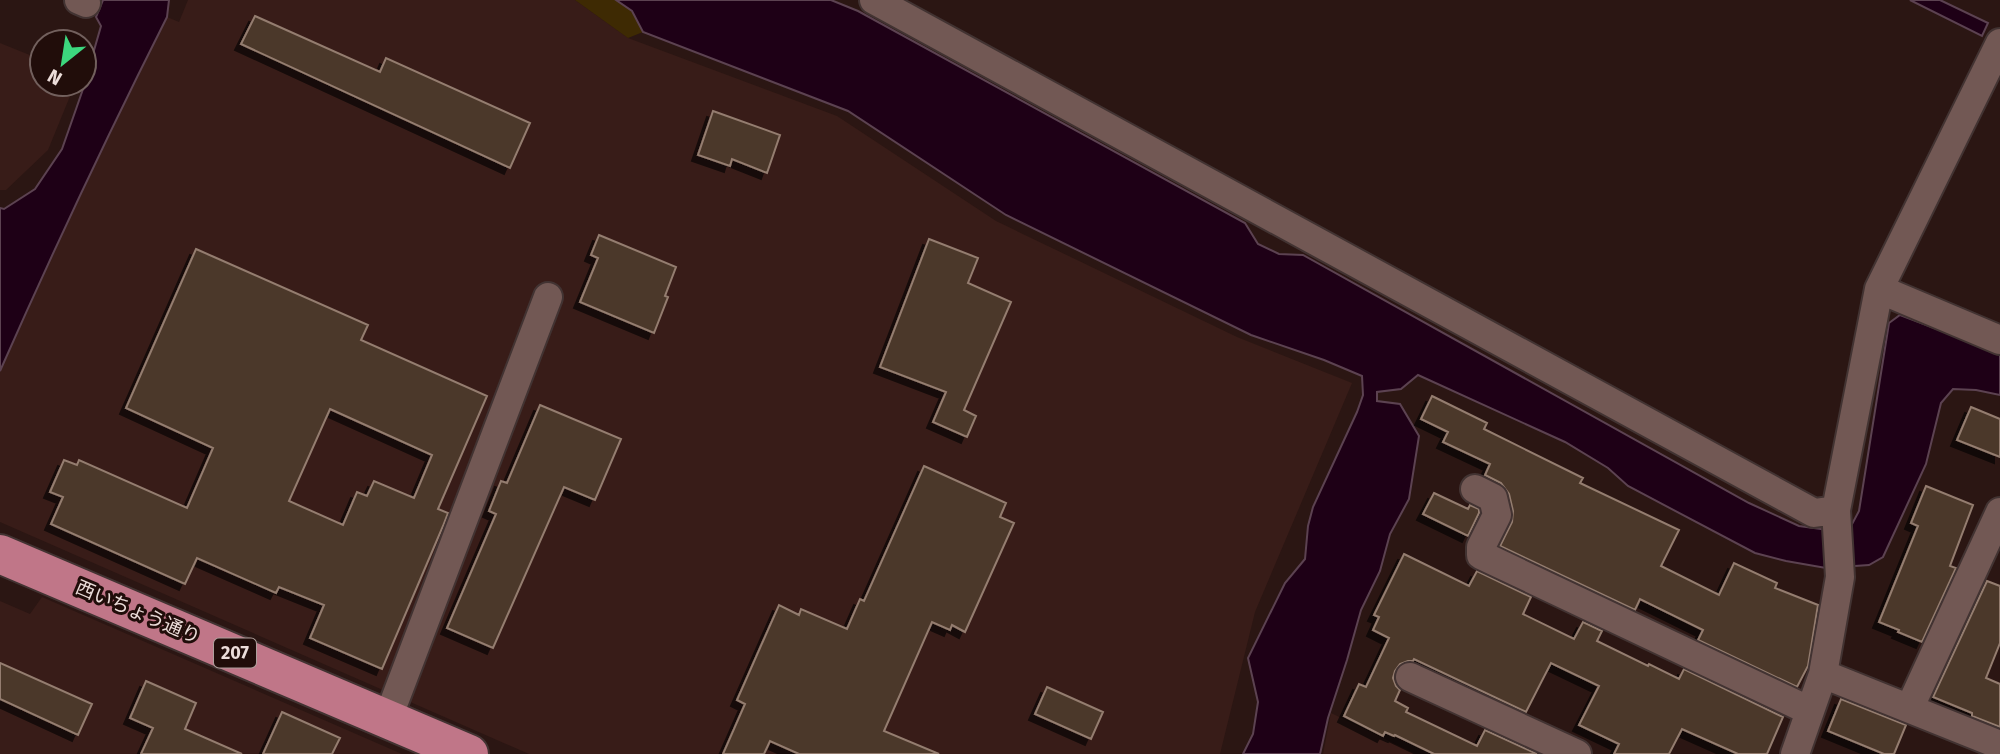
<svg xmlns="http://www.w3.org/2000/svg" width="2000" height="754" viewBox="0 0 2000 754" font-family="'Fira Sans','Noto Sans JP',sans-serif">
<defs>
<filter id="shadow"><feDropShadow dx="-6" dy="6" stdDeviation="0" flood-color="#0009"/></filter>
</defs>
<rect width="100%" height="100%" fill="#2b1613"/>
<!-- built -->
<path fill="#381c18" d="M 188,0 L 575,0 L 628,38 L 837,116 L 996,221 L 1237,337 L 1352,383 L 1255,612 L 1220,754 L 529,754 L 0,522 L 0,371 L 47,264 L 111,129 L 167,17 L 179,22 Z
M 0,43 L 42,60 L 42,84 L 75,84 L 48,150 L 6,190 L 0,190 Z
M 42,597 L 402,754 L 0,754 L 0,601 L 30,614 Z
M 1331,713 L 1416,754 L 1323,754 Z"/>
<!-- green -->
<path fill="#3e2a03" d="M 575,0 L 616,0 L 632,11 L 643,32 L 628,38 Z"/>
<!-- water -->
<path fill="#1e0016" stroke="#5c4251" stroke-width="2" d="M 103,0 L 169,0 L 167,17 C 108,134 53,251 0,371 L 0,208 L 4,209 L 35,189 L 62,149 L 82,92 L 101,26 L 96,17 Z
M 616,0 L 831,0 L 858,11 L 1245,223 L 1258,244 L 1279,254 L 1303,255 L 1749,503 L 1799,526 L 1821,529 L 1851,526 L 1859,511 L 1889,323 L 1900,315 L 2000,353 L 2000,395 L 1976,390 L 1953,389 L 1941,403 L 1926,464 L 1883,557 L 1869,565 L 1826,568 L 1786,561 L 1755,553 L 1628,486 L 1608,468 L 1565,442 L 1418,375 L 1401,389 L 1377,392 L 1377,401 L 1400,404 L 1419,436 L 1409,499 L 1390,534 L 1380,571 L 1361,610 L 1347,660 L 1328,718 L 1320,754 L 1243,754 L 1253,734 L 1258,702 L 1248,658 L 1285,583 L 1305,559 L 1308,526 L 1313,507 L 1357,412 L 1363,395 L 1362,376 L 1324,360 L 1251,335 L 1006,215 L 848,111 L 643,32 L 632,11 Z
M 1910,0 L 1940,0 L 1988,23 L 1982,36 Z"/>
<!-- building -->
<path fill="#4c382b" stroke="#947d6f" stroke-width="2" fill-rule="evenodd" filter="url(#shadow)" d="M 255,16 L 380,72 L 386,58 L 530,123 L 510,168 L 241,44 Z
M 713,111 L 780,135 L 767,173 L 732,159 L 730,166 L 698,155 Z
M 599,235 L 676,267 L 665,296 L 668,297 L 654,333 L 580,302 L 598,258 L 591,255 Z
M 929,239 L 978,258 L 968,283 L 1011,302 L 964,410 L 976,416 L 967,437 L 933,422 L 946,392 L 880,367 Z
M 196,249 L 368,325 L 361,340 L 487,396 L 438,509 L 448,513 L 443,526 L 382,669 L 310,638 L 324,605 L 279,587 L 276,593 L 197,558 L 185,584 L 51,524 L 63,497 L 50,492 L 64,460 L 77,465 L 79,460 L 187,508 L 213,448 L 126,408 ZM 330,409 L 432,455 L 414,498 L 374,481 L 367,496 L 357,492 L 343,525 L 289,501 Z
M 1432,396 L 1487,423 L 1484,429 L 1583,478 L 1580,483 L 1679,530 L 1661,566 L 1719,595 L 1734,563 L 1777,583 L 1775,588 L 1818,605 L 1808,666 L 1797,687 L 1698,640 L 1703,630 L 1640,599 L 1635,610 L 1500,546 L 1512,522 L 1513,511 L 1509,494 L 1501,483 L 1485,475 L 1490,464 L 1443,442 L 1448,432 L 1421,419 Z
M 540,405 L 621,439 L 595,500 L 564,487 L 493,648 L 447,628 L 496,514 L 489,511 L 501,481 L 507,483 Z
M 1971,407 L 2000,419 L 2000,457 L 1957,440 Z
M 924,466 L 1006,503 L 1000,517 L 1014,523 L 965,632 L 952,625 L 950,630 L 932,622 L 884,731 L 939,754 L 799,754 L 770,741 L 764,754 L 723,754 L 745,704 L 737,700 L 779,605 L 799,615 L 801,609 L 847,629 L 860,599 L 864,601 Z
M 1926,486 L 1973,505 L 1950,566 L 1956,568 L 1922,642 L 1898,632 L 1899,630 L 1879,622 L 1918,526 L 1911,523 Z
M 1434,493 L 1468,509 L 1470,505 L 1479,509 L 1479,513 L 1468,536 L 1423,514 Z
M 1404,554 L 1469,586 L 1477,571 L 1531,597 L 1523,614 L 1574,639 L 1583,622 L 1602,631 L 1597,641 L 1648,666 L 1649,664 L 1679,679 L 1684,669 L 1783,717 L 1767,754 L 1738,754 L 1682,729 L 1669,754 L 1614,754 L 1619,744 L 1579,725 L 1599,686 L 1551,663 L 1526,712 L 1414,659 L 1413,661 L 1408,661 L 1400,664 L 1395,671 L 1393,678 L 1396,686 L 1400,690 L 1395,701 L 1408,708 L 1406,712 L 1477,746 L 1485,730 L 1537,754 L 1434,754 L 1395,735 L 1394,736 L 1385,732 L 1383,736 L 1344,716 L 1359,684 L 1366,687 L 1389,638 L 1373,630 L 1379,617 L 1374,615 Z
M 1987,581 L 2000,586 L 2000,643 L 1986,678 L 2000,684 L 2000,727 L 1972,716 L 1972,713 L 1933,697 Z
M 0,663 L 92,704 L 78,735 L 0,699 Z
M 146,681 L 196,703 L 185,729 L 242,754 L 141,754 L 153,728 L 130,718 Z
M 1047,687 L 1103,712 L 1091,739 L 1035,714 Z
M 1841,699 L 1906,725 L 1894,754 L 1884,754 L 1828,731 Z
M 282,712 L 340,738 L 332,754 L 263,754 Z"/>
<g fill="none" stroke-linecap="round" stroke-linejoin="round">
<!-- street casing -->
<g stroke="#423332" stroke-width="32">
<path id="street" d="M 79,0 L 86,3
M 874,0 L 1814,513 L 1836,510
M 1879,289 L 2000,340
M 1475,489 L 1493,498 L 1497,515 L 1481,547 L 1481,555 L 1810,711
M 1823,674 L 2000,745
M 1410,677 L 1577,754
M 1910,707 L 2000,512
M 388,718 L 548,297
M 1795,754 L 1823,674 L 1840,577 L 1836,510 L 1879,289 L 2000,43"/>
</g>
<!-- highway casing -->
<g stroke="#423332" stroke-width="42">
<path id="highway" d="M 0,554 L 469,754"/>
</g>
<!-- street -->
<use href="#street" stroke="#725854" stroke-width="28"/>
<!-- highway -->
<use href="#highway" stroke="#c07688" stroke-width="38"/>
</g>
<g text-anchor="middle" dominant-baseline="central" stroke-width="6" stroke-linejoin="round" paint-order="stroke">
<!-- shield labels -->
<rect fill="#210d0a" stroke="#af9f9c" stroke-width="2" x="214" y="638.5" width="42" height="29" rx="5"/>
<g font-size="18" font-weight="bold" fill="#ecddda">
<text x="235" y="653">207</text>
</g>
<!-- street labels -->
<g font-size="19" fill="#ecddda" stroke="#210d0a">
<text transform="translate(138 612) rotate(23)">西いちょう通り</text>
</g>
</g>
<!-- north arrow -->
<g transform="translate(63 63) rotate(210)"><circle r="33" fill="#210d0a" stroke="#72605d" stroke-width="2"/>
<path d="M0-5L12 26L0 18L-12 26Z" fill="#3cd77e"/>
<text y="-10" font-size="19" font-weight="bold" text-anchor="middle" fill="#ecddda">N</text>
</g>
</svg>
